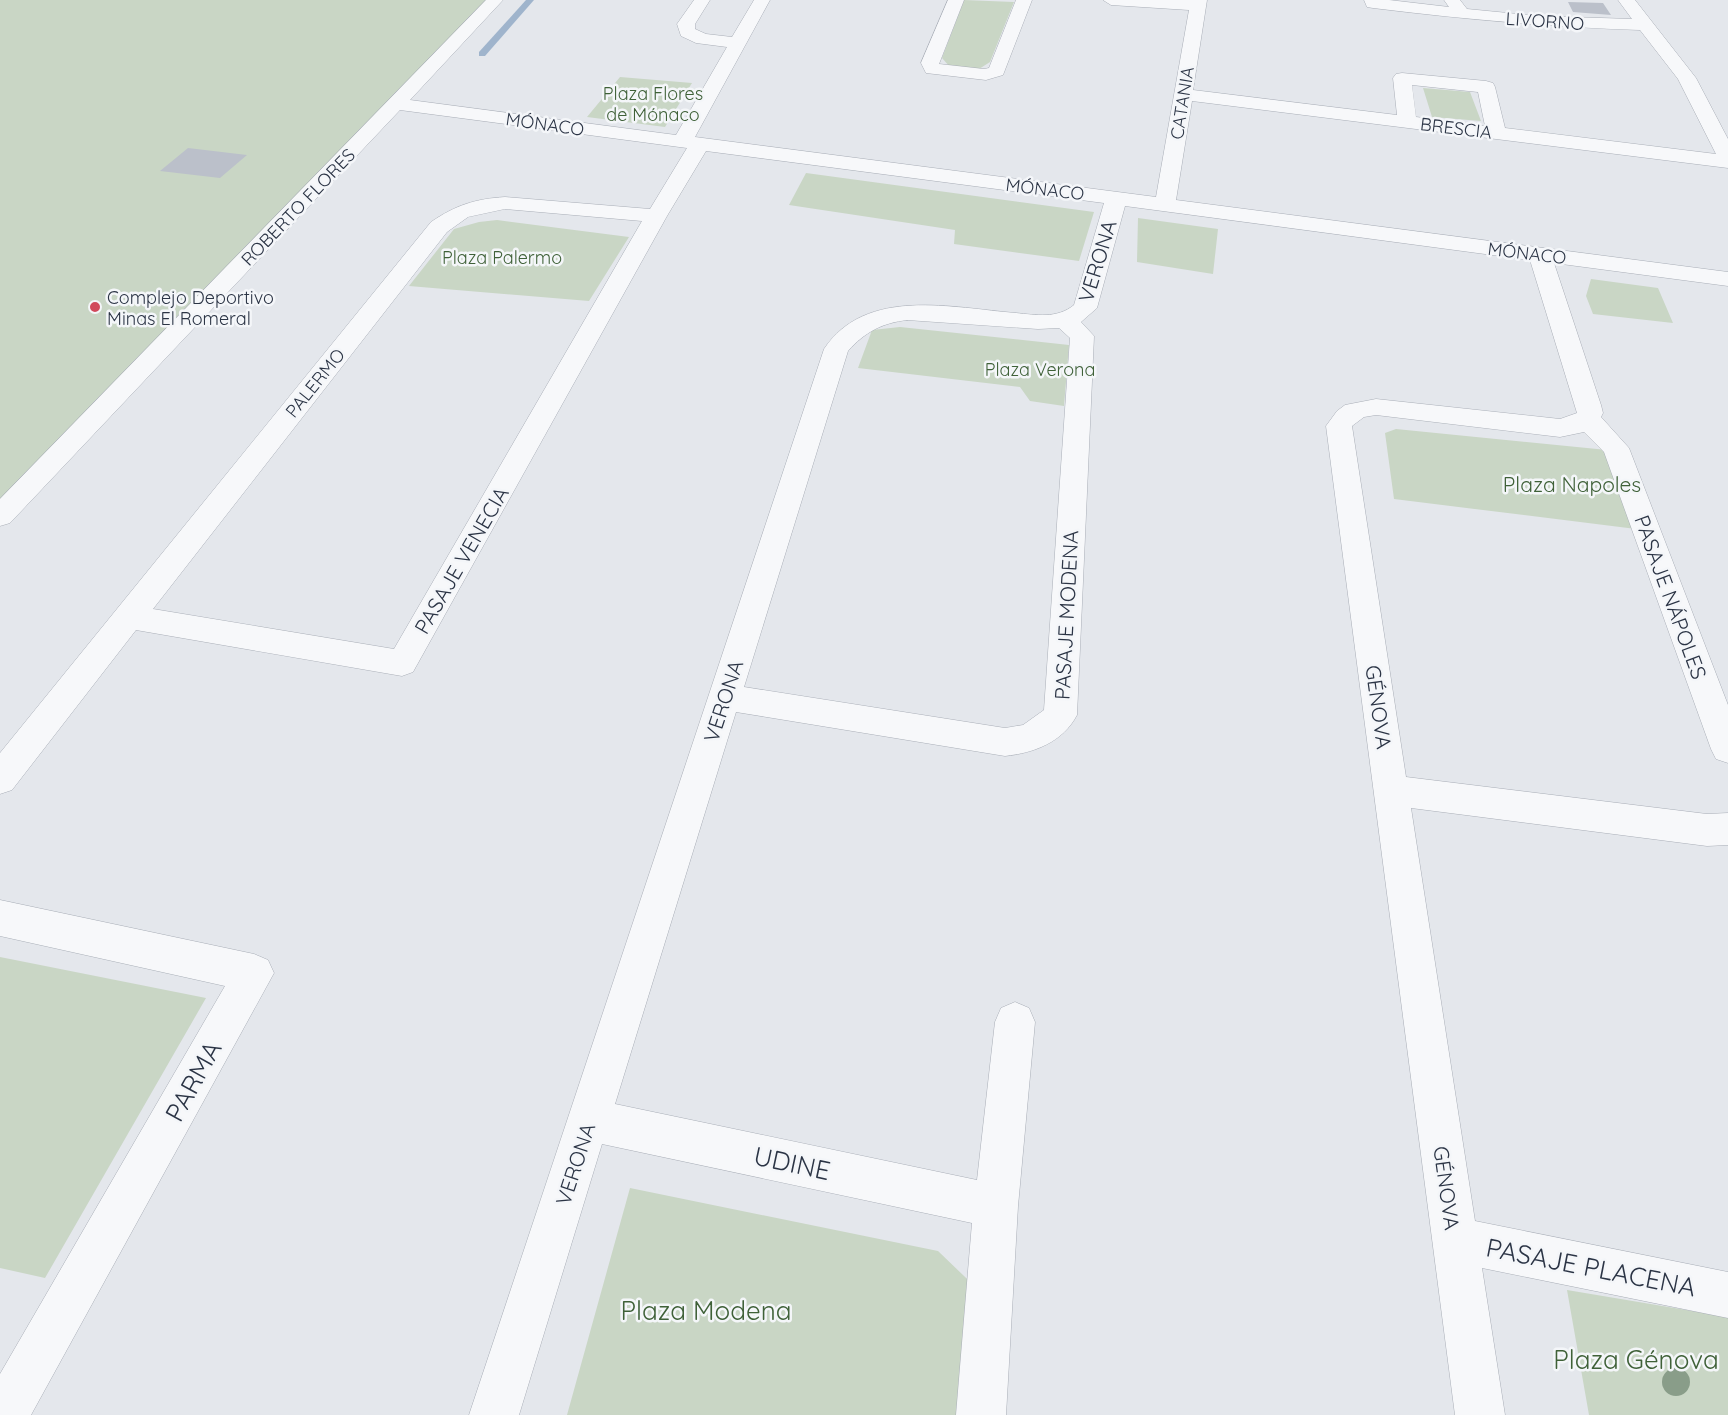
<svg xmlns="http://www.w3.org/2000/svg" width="1728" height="1415" viewBox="0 0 1728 1415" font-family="Quicksand,sans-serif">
<rect width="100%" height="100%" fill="#e4e7ec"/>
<!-- green -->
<path fill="#c9d6c5" d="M 0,0 L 493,0 L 0,499 Z
M 964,0 L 1014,2 L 990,62 L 979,69 L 950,67 L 942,58 Z
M 620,77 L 692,83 L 665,127 L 587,117 Z
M 1423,88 L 1470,92 L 1481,121 L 1432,117 Z
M 806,173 L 1094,212 L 1079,261 L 954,244 L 955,230 L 789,205 Z
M 1138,218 L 1218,229 L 1213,274 L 1137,262 Z
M 497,220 L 629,237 L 589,301 L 409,286 L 454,229 L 479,222 Z
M 1591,279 L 1658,288 L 1673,323 L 1593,314 L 1586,296 Z
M 900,327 L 1069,345 L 1064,406 L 1030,401 L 1020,387 L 858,368 L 872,330 Z
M 1396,429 L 1607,450 L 1636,529 L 1394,499 L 1385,433 Z
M 0,957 L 206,998 L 45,1278 L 0,1268 Z
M 630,1188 L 938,1251 L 989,1300 L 981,1415 L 567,1415 Z
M 1567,1290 L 1728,1317 L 1728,1415 L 1589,1415 Z"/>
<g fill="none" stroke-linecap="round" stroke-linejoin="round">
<!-- stream -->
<path fill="#9fb4cc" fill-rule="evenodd" d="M 526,0 L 534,0 L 485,56 L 479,56 L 479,52 Z"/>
</g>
<!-- building -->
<path fill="#bbc0ca" d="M 1568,2 L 1603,3 L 1611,15 L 1573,12 Z
M 188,148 L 247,155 L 220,178 L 160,171 Z"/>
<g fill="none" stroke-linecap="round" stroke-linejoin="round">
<!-- street casing -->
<g stroke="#a9aeb7" stroke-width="1">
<path id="street" d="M 486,0 L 503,0 L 410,100 L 676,135 L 727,47 L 696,43 L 681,36 L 677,24 L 694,0 L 710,0 L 695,24 L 695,29 L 706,34 L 732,37 L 754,0 L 770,0 L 695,137 L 1156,197 L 1189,10 L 1111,5 L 1103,0 L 1207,0 L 1193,90 L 1397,115 L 1393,78 L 1396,74 L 1402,73 L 1486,81 L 1493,83 L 1495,87 L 1505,128 L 1716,154 L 1678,79 L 1640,30 C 1551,27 1462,19 1373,8 L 1367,7 L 1364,0 L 1389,0 L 1449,7 L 1444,0 L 1460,0 L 1467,9 L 1538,16 L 1632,19 L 1618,0 L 1635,0 L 1696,78 L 1728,139 L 1728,168 L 1192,101 L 1176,200 L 1728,272 L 1728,286 L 1554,263 L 1601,405 L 1603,413 L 1601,417 L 1629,448 L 1728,705 L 1728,763 L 1716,759 L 1711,749 L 1604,452 L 1584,432 L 1560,437 L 1376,415 L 1364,417 L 1352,426 L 1406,777 L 1707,814 L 1728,813 L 1728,845 L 1707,846 L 1411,808 L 1475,1221 L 1728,1272 L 1728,1318 L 1482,1268 L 1505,1415 L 1455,1415 L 1326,426 L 1337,411 L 1345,405 L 1376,399 L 1560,419 L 1577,413 L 1530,260 L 1125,206 L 1097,308 L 1081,322 L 1094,336 L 1077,715 C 1063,742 1034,753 1005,756 L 736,712 L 615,1104 L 977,1180 L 995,1022 L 1001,1008 L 1015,1002 L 1029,1008 L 1035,1022 L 1018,1206 L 1006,1415 L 956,1415 L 972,1223 L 602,1144 L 519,1415 L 469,1415 L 824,349 C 866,286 953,308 1016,313 C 1036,315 1057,319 1074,305 L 1104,203 L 706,151 L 667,216 L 413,672 L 402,676 L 136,630 L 12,790 L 0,794 L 0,753 L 431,222 C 456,205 475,199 505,197 L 650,209 L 687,148 L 400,110 L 10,523 L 0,526 L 0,499 ZM 1412,85 L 1478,92 L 1485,126 L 1416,117 ZM 505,209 L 642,221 L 394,649 L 153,609 L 447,232 L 468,217 ZM 907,320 L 1038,329 L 1059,328 L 1070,338 L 1044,710 L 1023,725 L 1005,728 L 744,687 L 848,351 C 865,332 882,323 907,320 Z
M 948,0 L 964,0 L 939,64 L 984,69 L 989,68 L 1016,0 L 1032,0 L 1003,75 L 986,80 L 926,73 L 921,63 Z
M 0,900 L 254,954 L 268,960 L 274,973 L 31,1415 L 0,1415 L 0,1374 L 225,986 L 0,936 Z"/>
</g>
<!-- street -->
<use href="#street" fill="#f7f8fa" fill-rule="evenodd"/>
</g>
<!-- trees -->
<circle fill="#899d89" cx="1676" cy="1382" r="14"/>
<!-- markers -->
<circle fill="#d1495b" stroke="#f4f6f9" stroke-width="2" cx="95" cy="307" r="6"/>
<g text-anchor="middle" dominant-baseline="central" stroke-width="5" stroke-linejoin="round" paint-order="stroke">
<!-- far-street labels -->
<g font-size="18" fill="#2b3445" stroke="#f4f6f9">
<text transform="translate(1545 21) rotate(4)">LIVORNO</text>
<text transform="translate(1182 103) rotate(-81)">CATANIA</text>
<text transform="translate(545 124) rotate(8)">MÓNACO</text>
<text transform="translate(1456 128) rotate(7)">BRESCIA</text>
<text transform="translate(1045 189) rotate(7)">MÓNACO</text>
<text transform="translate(298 207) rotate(-46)">ROBERTO FLORES</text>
<text transform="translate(1527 253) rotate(7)">MÓNACO</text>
<text transform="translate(315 383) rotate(-51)">PALERMO</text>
</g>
<!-- far-park labels -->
<g font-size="18" fill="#3f6138" stroke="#f4f6f9">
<text x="653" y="93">Plaza Flores<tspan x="653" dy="21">de Mónaco</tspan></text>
<text x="502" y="257">Plaza Palermo</text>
<text x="1040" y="369">Plaza Verona</text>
</g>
<!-- far-poi labels -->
<g font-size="18" fill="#2b3445" stroke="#f4f6f9" text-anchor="start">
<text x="107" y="297">Complejo Deportivo<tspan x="107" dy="21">Minas El Romeral</tspan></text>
</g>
<!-- street labels -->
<g font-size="21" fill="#2b3445" stroke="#f4f6f9">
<text transform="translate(1097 261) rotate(-73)">VERONA</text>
<text transform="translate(461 560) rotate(-60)">PASAJE VENECIA</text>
<text transform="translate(1671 597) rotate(70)">PASAJE NÁPOLES</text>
<text transform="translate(1066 615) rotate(-87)">PASAJE MODENA</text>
<text transform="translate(723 701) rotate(-72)">VERONA</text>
<text transform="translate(1379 707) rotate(82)">GÉNOVA</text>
<text transform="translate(575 1164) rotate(-72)">VERONA</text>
<text transform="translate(1447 1188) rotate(82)">GÉNOVA</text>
</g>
<!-- park labels -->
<g font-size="21" fill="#3f6138" stroke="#f4f6f9">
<text x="1572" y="484">Plaza Napoles</text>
</g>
<!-- near-street labels -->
<g font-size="26" fill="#2b3445" stroke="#f4f6f9">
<text transform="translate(193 1081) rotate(-61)">PARMA</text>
<text transform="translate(792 1163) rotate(12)">UDINE</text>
<text transform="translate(1591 1267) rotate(11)">PASAJE PLACENA</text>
</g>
<!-- near-park labels -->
<g font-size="26" fill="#3f6138" stroke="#f4f6f9">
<text x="706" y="1310">Plaza Modena</text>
<text x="1636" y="1359">Plaza Génova</text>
</g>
</g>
</svg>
